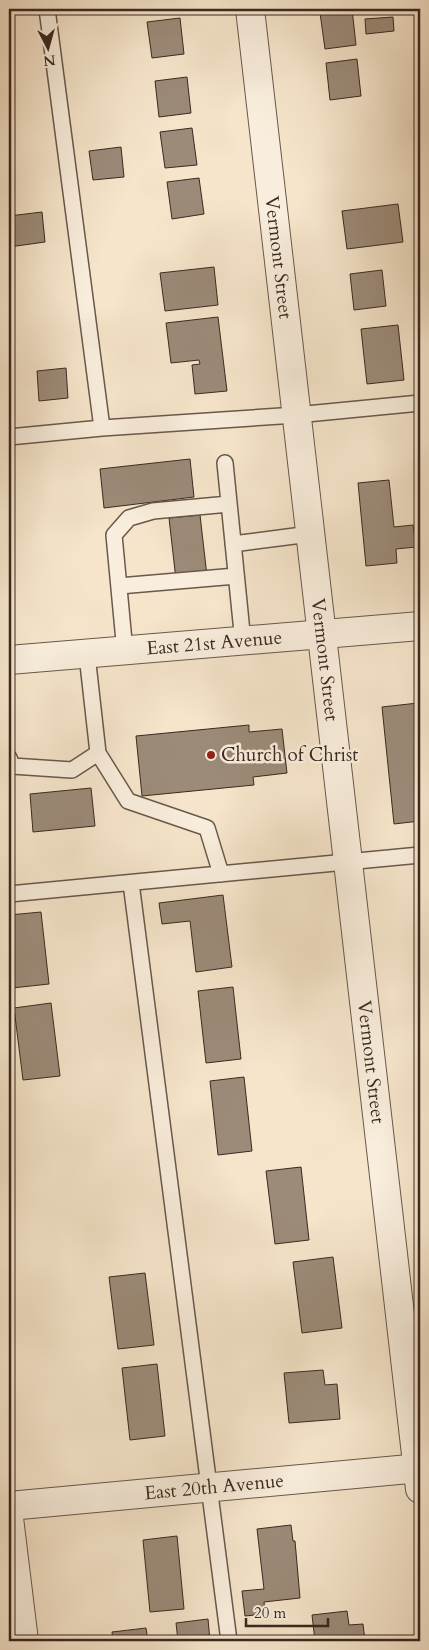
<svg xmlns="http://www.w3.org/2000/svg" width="429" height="1650" viewBox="0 0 429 1650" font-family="Cardo,serif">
<rect width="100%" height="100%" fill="#f6e5cb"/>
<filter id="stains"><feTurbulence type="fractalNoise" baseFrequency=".004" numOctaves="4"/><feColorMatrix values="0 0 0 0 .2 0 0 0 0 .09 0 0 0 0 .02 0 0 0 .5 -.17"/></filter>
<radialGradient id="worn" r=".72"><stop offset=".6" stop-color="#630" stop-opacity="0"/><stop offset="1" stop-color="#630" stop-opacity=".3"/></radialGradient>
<!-- building -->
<path fill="#9c8b79" stroke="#3a2920" d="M 352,9 L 356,45 L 325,49 L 320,13 Z
M 393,17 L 394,31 L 366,34 L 365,19 Z
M 180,18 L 184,54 L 152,58 L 147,22 Z
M 357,59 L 361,96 L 330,100 L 326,63 Z
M 187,77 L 191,113 L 159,117 L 155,81 Z
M 192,128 L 197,165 L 165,168 L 160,132 Z
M 121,147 L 124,177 L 93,180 L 89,151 Z
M 199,178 L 204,214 L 172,219 L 167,182 Z
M 398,204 L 403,242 L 347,249 L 342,211 Z
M 42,212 L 45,242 L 9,247 L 9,216 Z
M 214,267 L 218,305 L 165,311 L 160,273 Z
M 382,270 L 386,306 L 354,310 L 350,274 Z
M 218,317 L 227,391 L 195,394 L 192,365 L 200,364 L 199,360 L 171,363 L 166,323 Z
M 398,325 L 404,380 L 367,384 L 361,329 Z
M 66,368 L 68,398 L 39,401 L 37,371 Z
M 190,459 L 194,497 L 104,508 L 100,469 Z
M 389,480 L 394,527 L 413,525 L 416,547 L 396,549 L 397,563 L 366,566 L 358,483 Z
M 200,515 L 207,576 L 176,580 L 169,518 Z
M 418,703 L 419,713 L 420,713 L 420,821 L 394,824 L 382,707 Z
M 249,725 L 249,732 L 282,729 L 287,773 L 253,777 L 254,785 L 142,796 L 136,736 Z
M 91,788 L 95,826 L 33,832 L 30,794 Z
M 223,895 L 232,967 L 196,972 L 190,921 L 162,924 L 159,903 Z
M 41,912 L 49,984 L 12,988 L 9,965 L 9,915 Z
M 233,987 L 241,1059 L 206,1063 L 198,991 Z
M 51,1003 L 60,1076 L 23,1080 L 14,1008 Z
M 244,1077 L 252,1151 L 218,1155 L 210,1081 Z
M 301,1167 L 309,1240 L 275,1244 L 266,1171 Z
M 333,1257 L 342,1328 L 302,1333 L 293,1262 Z
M 145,1273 L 154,1345 L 118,1349 L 109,1277 Z
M 157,1364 L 165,1436 L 130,1440 L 122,1368 Z
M 323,1370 L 325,1385 L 337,1384 L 340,1419 L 289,1423 L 284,1373 Z
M 291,1525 L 293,1541 L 295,1541 L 300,1598 L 264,1602 L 265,1614 L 245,1616 L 242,1591 L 264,1589 L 257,1529 Z
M 177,1536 L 184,1609 L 150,1612 L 143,1540 Z
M 347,1611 L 349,1625 L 363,1624 L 365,1641 L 315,1641 L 312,1615 Z
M 208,1619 L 210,1641 L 178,1641 L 176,1623 Z
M 146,1628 L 148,1641 L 113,1641 L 112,1632 Z"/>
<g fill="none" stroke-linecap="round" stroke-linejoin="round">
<!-- service casing -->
<g stroke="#69584b" stroke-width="18">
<path id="service" d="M 47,9 L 102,428
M 9,437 L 102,428 L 296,415 L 420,403
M 225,463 L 243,642
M 233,544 L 310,534
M 119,586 L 236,576
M 125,652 L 114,535 L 129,518 L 153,511 L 229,504
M 98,753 L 128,801 L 207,828 L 221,874
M 9,758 L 12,766 L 72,770 L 98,753 L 87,655
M 131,883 L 229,1641
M 9,894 L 420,855"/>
</g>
<!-- minor casing -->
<g stroke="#69584b" stroke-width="30">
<g id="minor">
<path id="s1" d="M 250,9 L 420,1489"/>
<path id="s2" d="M 9,1506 L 420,1468"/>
<path d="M 9,1518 L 24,1641"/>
</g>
</g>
<!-- tertiary casing -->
<g stroke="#69584b" stroke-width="30">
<g id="tertiary">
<path id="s3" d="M 9,660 L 420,626"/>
</g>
</g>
<!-- path -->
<path stroke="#3a2920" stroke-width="3" stroke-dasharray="4 2.5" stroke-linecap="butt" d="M 418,678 L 420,698"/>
<!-- service -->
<use href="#service" stroke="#f9eedd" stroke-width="15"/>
<!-- minor -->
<use href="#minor" stroke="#f9eedd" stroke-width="28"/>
<!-- tertiary -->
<use href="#tertiary" stroke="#f9eedd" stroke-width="28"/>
</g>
<!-- markers -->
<circle fill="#8f2418" stroke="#f9eedd" stroke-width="2" cx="211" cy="755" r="5"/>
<g text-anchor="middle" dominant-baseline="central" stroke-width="5" stroke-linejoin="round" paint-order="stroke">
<!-- street labels -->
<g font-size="19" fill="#3a2920" stroke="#f9eedd">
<text stroke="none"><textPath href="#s1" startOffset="250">Vermont Street</textPath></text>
<text stroke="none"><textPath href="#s3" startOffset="206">East 21st Avenue</textPath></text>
<text stroke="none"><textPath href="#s1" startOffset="655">Vermont Street</textPath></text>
<text stroke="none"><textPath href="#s1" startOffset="1060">Vermont Street</textPath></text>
<text stroke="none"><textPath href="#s2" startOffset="206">East 20th Avenue</textPath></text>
</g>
<!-- poi labels -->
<g font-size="19" fill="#3a2920" stroke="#f9eedd" text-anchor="start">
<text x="221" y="755">Church of Christ</text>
</g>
</g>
<!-- margin -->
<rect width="429" height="1650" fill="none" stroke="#f6e5cb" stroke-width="30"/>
<rect x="10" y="10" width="409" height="1630" fill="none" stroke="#3a2920" stroke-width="2.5"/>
<rect x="15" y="15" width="399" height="1620" fill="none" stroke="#3a2920"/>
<!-- north arrow -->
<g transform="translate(48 48) rotate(174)" stroke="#f9eedd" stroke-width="4" paint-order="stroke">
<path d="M0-4L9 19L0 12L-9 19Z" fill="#3a2920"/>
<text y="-8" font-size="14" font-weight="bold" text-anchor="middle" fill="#3a2920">N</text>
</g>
<!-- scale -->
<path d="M246 1618v8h82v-8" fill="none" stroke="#3a2920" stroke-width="2.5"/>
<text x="254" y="1618" font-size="15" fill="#3a2920" stroke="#f9eedd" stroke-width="4" paint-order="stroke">20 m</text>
<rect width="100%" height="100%" filter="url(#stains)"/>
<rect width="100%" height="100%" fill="url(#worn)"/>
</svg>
